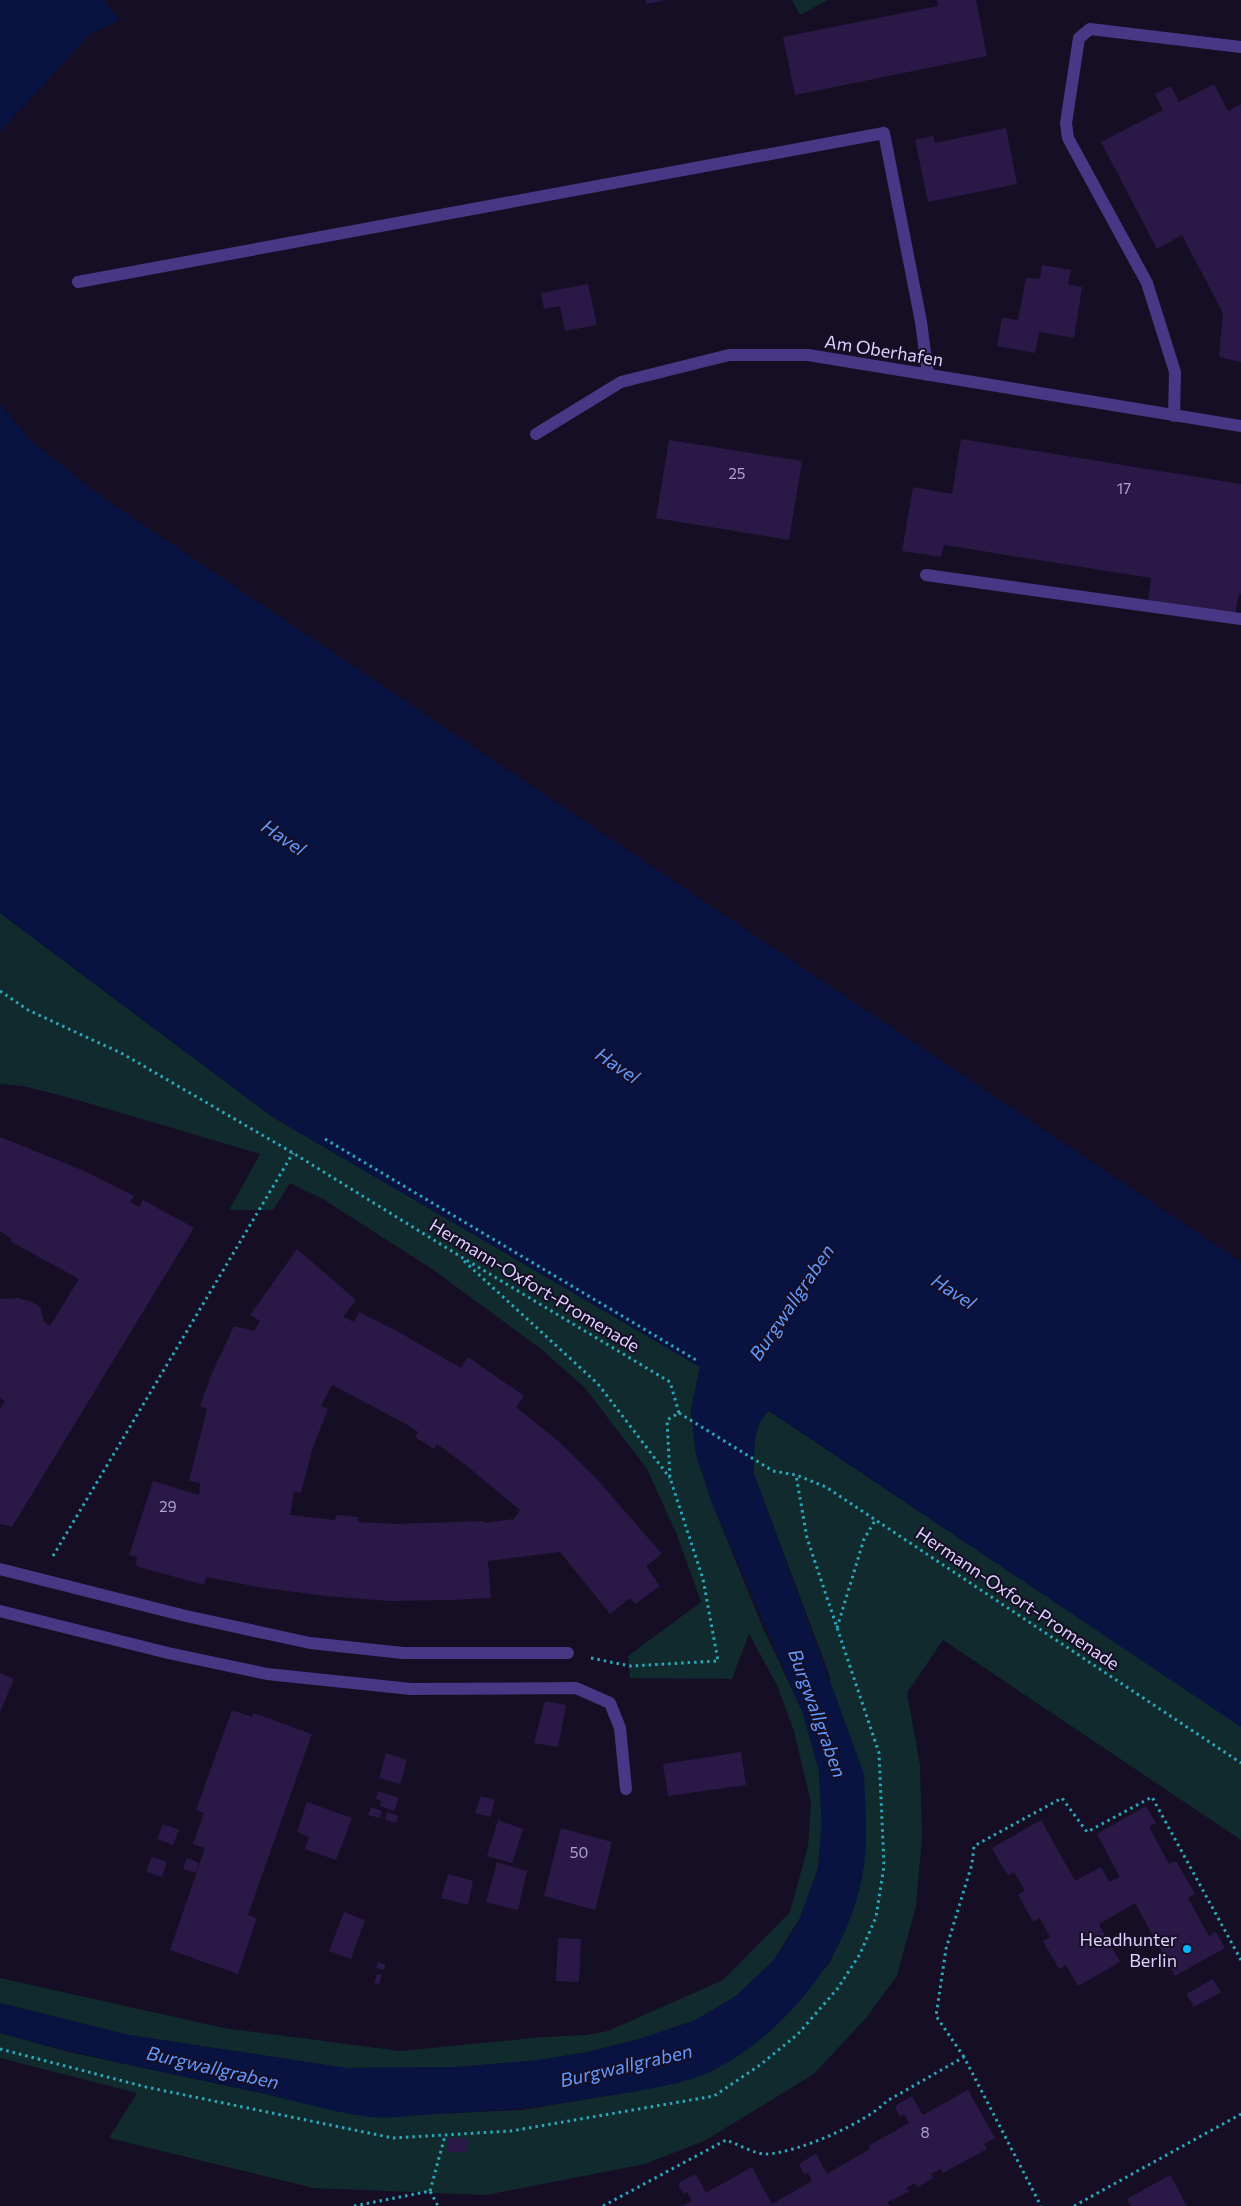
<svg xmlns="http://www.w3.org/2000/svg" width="1241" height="2206" viewBox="0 0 1241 2206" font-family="Commissioner,sans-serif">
<rect width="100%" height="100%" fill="#150e24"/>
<!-- green -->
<path fill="#102a2e" d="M 792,0 L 828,0 L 800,15 Z
M 0,913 L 271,1116 L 700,1367 L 691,1410 L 696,1454 L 712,1503 L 761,1623 L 803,1713 L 819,1771 L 822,1824 L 818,1869 L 800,1918 L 773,1961 L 736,1996 L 696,2020 L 646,2037 L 588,2052 L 540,2060 L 457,2067 L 346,2068 L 129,2035 L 0,2003 L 0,1978 L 224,2028 L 400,2051 L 544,2037 L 585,2035 L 608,2031 L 723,1980 L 790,1912 L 808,1846 L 811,1803 L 794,1731 L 777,1685 L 749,1634 L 732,1679 L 630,1678 L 628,1656 L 701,1602 L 677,1535 L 647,1469 L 585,1388 L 541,1349 L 432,1269 L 323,1199 L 290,1183 L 273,1210 L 229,1210 L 260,1154 L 74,1099 L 23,1086 L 0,1084 Z
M 769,1411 L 1241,1726 L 1241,1840 L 943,1640 L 907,1693 L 920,1765 L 922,1838 L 916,1906 L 897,1976 L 866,2018 L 814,2074 L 706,2140 L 645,2164 L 486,2195 L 313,2188 L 109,2138 L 137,2093 L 0,2058 L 0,2033 L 69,2052 L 373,2117 L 522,2110 L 612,2095 L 680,2082 L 710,2072 L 747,2049 L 829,1964 L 849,1922 L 862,1877 L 829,1674 L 754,1474 C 754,1454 752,1424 769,1411 Z"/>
<!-- water -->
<path fill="#081342" d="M 0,0 L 104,0 L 119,20 L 89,35 L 0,132 Z
M 0,404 L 29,439 L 103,498 L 1241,1262 L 1241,1727 L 769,1411 C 752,1424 754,1454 754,1474 L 864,1774 C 865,1808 869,1844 862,1877 C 848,1956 782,2038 709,2072 C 672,2089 608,2095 566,2102 C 521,2110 477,2112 431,2114 C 412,2115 390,2119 371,2117 C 329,2112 285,2098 244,2089 C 162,2072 80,2055 0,2033 L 0,2003 L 129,2035 L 346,2068 L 457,2067 L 540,2060 L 588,2052 L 646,2037 L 696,2020 L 736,1996 L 773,1961 L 788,1940 L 800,1918 L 818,1869 L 822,1824 L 819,1771 L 803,1713 L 712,1503 L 696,1454 L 691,1410 L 700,1367 L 271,1116 L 0,913 Z"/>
<!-- building -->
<path fill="#2a1946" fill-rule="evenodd" d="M 646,0 L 662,0 L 662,1 L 646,4 Z
M 937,0 L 976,0 L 987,56 L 795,95 L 783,37 L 938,6 Z
M 1214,84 L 1228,111 L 1241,104 L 1241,362 L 1219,357 L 1223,313 L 1182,235 L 1157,249 L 1101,142 L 1163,110 L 1155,94 L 1171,86 L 1179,102 Z
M 1006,128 L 1017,184 L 928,202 L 915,140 L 933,136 L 935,143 Z
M 1042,265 L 1071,270 L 1068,284 L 1082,287 L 1074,338 L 1039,332 L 1035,353 L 997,346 L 1002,318 L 1018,320 L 1026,278 L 1040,279 Z
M 588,284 L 597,325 L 565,331 L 560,306 L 544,309 L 541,293 Z
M 961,439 L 1241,484 L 1241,594 L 1239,593 L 1235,614 L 1148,600 L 1151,578 L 944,545 L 941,557 L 902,551 L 913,487 L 952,494 Z
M 669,440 L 802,461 L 789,540 L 656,518 Z
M 0,1137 L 82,1170 L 134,1196 L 130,1202 L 139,1207 L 143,1200 L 194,1228 L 12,1527 L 0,1524 L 0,1409 L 5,1401 L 0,1398 L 0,1299 L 18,1298 L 33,1302 L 41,1308 L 44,1322 L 50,1326 L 79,1279 L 10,1241 L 12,1239 L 0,1231 Z
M 297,1249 L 356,1300 L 343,1317 L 354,1322 L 359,1312 L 397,1331 L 461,1368 L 468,1357 L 524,1396 L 516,1407 L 558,1441 L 595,1477 L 662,1554 L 646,1566 L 660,1586 L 635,1604 L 630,1598 L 610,1614 L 560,1552 L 488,1561 L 491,1598 L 453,1600 L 389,1601 L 326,1596 L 264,1588 L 206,1577 L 204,1585 L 136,1566 L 137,1557 L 129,1555 L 153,1481 L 199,1495 L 200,1483 L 189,1481 L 207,1409 L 200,1406 L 212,1373 L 234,1326 L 254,1331 L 260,1321 L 250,1315 ZM 332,1385 L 406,1424 L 418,1432 L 415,1437 L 434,1449 L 437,1444 L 467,1466 L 520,1510 L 514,1519 L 484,1523 L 484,1521 L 395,1524 L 358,1522 L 358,1517 L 336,1515 L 335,1520 L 290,1515 L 294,1492 L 301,1493 L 312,1450 L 328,1409 L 321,1406 Z
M 0,1673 L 14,1679 L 0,1712 Z
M 545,1701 L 566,1705 L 558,1747 L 534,1743 Z
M 232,1710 L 252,1717 L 253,1713 L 312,1734 L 248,1915 L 257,1918 L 238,1974 L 170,1950 L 205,1848 L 193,1844 L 204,1813 L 196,1810 Z
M 741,1752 L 746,1785 L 668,1796 L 663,1764 Z
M 386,1753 L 407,1760 L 400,1784 L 379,1778 Z
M 378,1791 L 399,1798 L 394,1811 L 380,1806 L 381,1801 L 376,1799 Z
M 481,1796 L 495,1800 L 490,1817 L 475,1813 Z
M 307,1802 L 352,1818 L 336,1860 L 305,1849 L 309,1837 L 297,1832 Z
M 1146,1806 L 1156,1823 L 1149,1827 L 1169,1864 L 1176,1861 L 1195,1894 L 1188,1898 L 1209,1936 L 1216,1932 L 1225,1948 L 1175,1976 L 1135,1903 L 1099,1924 L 1120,1962 L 1078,1986 L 1066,1965 L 1059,1969 L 1043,1941 L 1050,1937 L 1040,1918 L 1033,1922 L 1018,1895 L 1025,1891 L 1014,1872 L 1008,1876 L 992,1848 L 1041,1820 L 1075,1881 L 1101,1867 L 1109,1882 L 1120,1877 L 1097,1834 Z
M 371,1807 L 382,1811 L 380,1818 L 368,1815 Z
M 387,1812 L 398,1816 L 396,1823 L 385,1820 Z
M 498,1820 L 523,1829 L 512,1863 L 487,1856 Z
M 163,1824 L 179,1830 L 173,1845 L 157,1839 Z
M 561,1828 L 612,1842 L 595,1910 L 544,1896 Z
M 152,1857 L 167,1862 L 162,1877 L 146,1872 Z
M 187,1858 L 199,1863 L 196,1873 L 183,1869 Z
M 497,1862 L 527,1871 L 518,1910 L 486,1902 Z
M 448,1874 L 473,1881 L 468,1905 L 441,1898 Z
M 344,1912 L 365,1920 L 351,1959 L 329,1951 Z
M 558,1938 L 581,1939 L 579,1982 L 556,1981 Z
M 378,1962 L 386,1965 L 384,1970 L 376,1968 Z
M 377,1974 L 382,1975 L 379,1984 L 374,1983 Z
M 1213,1979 L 1221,1992 L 1194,2007 L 1186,1994 Z
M 968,2090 L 995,2138 L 984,2144 L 987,2149 L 943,2173 L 941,2169 L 931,2174 L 933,2178 L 918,2187 L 915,2183 L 906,2188 L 909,2192 L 887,2202 L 890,2206 L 683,2206 L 692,2201 L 687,2192 L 684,2194 L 678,2185 L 681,2181 L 696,2174 L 706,2193 L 752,2167 L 772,2204 L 812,2181 L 808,2173 L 804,2174 L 799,2165 L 802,2162 L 816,2154 L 827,2174 L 870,2149 L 868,2146 L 909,2123 L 904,2114 L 900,2117 L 895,2107 L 898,2104 L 912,2096 L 923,2115 Z
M 448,2138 L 467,2138 L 468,2152 L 448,2152 Z
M 1170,2175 L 1187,2206 L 1131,2206 L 1127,2199 Z"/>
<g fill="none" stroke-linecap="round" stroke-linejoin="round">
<!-- path -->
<path stroke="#2ba8b9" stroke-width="3" stroke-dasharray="2.5 4" stroke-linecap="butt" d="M 0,991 L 28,1010 L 123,1054 L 293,1153 L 458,1255 L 670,1382 L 679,1413
M 325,1139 L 696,1360
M 464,1261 L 598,1384 L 670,1478
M 679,1413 L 773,1471 L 796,1475 L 826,1487 L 1241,1763
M 53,1556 L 293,1153
M 837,1628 L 864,1539 L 876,1519
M 591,1658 L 630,1666 L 718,1661 L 703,1579 L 670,1478 L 667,1420 L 679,1413
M 0,2049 L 146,2087 L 393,2138 L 511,2131 L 714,2096 L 760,2065 L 798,2034 L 838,1988 L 860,1954 L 876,1917 L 884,1866 L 879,1753 L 807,1538 L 796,1475
M 964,2057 L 936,2016 L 946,1949 L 972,1864 L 974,1846 L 1062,1798 L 1087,1832 L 1152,1797 L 1241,1960
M 430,2191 L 445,2136
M 354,2206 L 430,2191 L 438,2206
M 603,2206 L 726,2140 C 738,2144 754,2154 766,2154 C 797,2153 866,2123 887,2101 L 964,2057 L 1041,2206
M 1074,2206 L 1241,2114"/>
<!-- minor -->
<path stroke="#483784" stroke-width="12" d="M 78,282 L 884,133 L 921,322 L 928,375
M 1174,416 L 1175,372 L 1147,283 L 1068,138 L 1066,123 L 1079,38 L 1090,29 L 1241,47
M 536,434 L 621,382 L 729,355 L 808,355 L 1241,426
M 926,575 L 1241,619
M 0,1569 L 186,1616 L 310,1643 L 403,1653 L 568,1653
M 0,1611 L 168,1653 L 267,1674 L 411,1689 L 576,1688 L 610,1703 L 620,1728 L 626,1789"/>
</g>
<!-- markers -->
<circle fill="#00b6fc" stroke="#150e24" stroke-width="2" cx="1187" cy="1949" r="5"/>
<g text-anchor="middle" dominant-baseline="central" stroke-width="4" stroke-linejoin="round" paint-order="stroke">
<!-- number labels -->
<g font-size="15" fill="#b1a3d1">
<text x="737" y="473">25</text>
<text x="1124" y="488">17</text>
<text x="168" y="1506">29</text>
<text x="579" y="1852">50</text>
<text x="925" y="2132">8</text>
</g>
<!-- street labels -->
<g font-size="18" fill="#ded1ff" stroke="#150e24">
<text transform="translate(884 350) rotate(9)">Am Oberhafen</text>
<text transform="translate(535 1285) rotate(31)">Hermann-Oxfort-Promenade</text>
<text transform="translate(1018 1598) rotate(34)">Hermann-Oxfort-Promenade</text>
</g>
<!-- poi labels -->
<g font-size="18" fill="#ded1ff" stroke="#150e24" text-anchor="end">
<text x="1177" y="1939">Headhunter<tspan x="1177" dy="21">Berlin</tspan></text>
</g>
<!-- water labels -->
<g font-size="19" font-style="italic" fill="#5f99ff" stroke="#150e24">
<text transform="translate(284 837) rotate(34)">Havel</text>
<text transform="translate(618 1065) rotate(34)">Havel</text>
<text transform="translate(954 1291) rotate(33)">Havel</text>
<text transform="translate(791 1302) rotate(-56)">Burgwallgraben</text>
<text transform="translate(818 1713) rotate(70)">Burgwallgraben</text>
<text transform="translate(626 2065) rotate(-13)">Burgwallgraben</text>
<text transform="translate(213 2067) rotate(13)">Burgwallgraben</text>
</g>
</g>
</svg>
